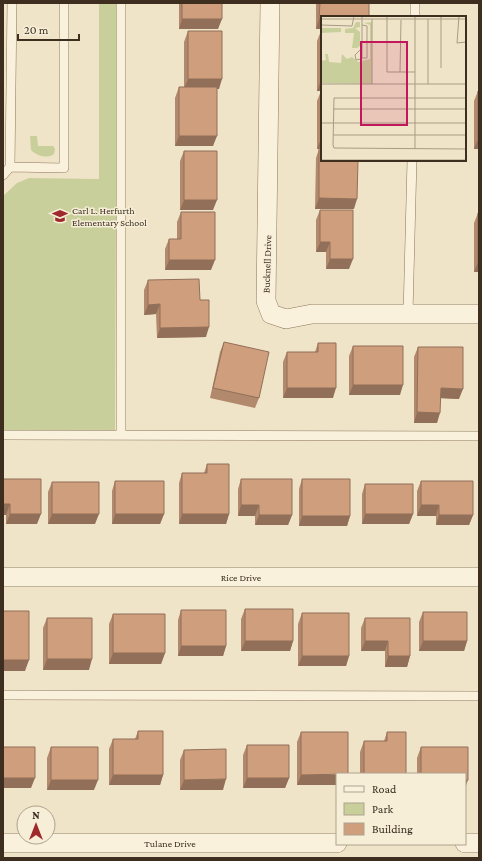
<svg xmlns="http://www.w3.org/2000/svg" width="482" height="861" viewBox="0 0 482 861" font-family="'Crimson Pro',serif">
<rect width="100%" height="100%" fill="#f0e4c8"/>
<!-- green -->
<path fill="#c9cf9b" d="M 99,3 L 117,3 L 115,430 L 3,430 L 3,196 L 17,183 L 29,178 L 99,179 Z
M 30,136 L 37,136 L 38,146 L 53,146 L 55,149 L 54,154 C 47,159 37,156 31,150 Z"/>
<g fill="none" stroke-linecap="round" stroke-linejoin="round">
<!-- lane casing -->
<g stroke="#8d765c" stroke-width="10">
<path id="lane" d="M 12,3 L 10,167 L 64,168 L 64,3
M 415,17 L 415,3
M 3,175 L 10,167
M 408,314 L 412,160
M 3,435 L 479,436
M 121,435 L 121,3
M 3,695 L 479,696"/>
</g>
<!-- street casing -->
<g stroke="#8d765c" stroke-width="20">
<g id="street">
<path d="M 270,3 L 266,301 L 271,314 L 286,319 L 312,314 L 479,314"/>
<path id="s1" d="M 3,577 L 479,577"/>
<path id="s2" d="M 3,843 L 337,843"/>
<path d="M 465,843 L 479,843"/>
</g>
</g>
<!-- lane -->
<use href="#lane" stroke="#faf1dc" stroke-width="9"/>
<!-- street -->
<use href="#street" stroke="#faf1dc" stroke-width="19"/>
</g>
<!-- wall -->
<path fill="#b2896c" d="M 179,3 L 222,3 L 218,29 L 179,29 Z
M 316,3 L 369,3 L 322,17 L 322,29 L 316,29 Z
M 188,31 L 219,89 L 217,89 L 213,146 L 175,146 L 175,98 L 179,87 L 184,87 L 184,42 Z
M 321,31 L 322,91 L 317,91 L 317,41 Z
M 321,91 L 354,209 L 315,209 L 316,158 L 319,149 L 317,149 L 317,101 Z
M 478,91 L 479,149 L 474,149 L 474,101 Z
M 184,151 L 213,210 L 180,210 L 180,161 Z
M 320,210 L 349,269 L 326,269 L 326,252 L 316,252 L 316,220 Z
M 181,212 L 211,270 L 165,270 L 165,249 L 169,239 L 177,239 L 177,222 Z
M 478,213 L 479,272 L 474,272 L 474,223 Z
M 148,280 L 200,300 L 206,337 L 157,338 L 156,314 L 144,315 L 144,290 Z
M 224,342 L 259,398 L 255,408 L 210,398 L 220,352 Z
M 318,343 L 333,398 L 283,398 L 283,362 L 287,352 L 315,352 Z
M 353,346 L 400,395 L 349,395 L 349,356 Z
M 418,347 L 459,399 L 441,398 L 437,423 L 414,423 L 414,357 Z
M 207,464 L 229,514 L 226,524 L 179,524 L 179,483 L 182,473 L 204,473 Z
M 3,479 L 37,524 L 6,524 L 6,515 L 3,515 Z
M 241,479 L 292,515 L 288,525 L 255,525 L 255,516 L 238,516 L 238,489 Z
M 302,479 L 350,516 L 347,526 L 299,526 L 299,489 Z
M 115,481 L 164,514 L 160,524 L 112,524 L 112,491 Z
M 421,481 L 473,515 L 469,525 L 436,525 L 436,516 L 417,516 L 417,491 Z
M 52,482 L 95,524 L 48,524 L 48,492 Z
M 365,484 L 413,514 L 409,524 L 362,524 L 362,494 Z
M 245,609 L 293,641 L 290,651 L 241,651 L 241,619 Z
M 181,610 L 226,646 L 223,656 L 178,656 L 178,620 Z
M 423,612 L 467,641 L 464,651 L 419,651 L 419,622 Z
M 302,613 L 349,656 L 346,666 L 298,666 L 298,624 Z
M 113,614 L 165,653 L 161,664 L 109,664 L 109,624 Z
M 47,618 L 89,670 L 43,670 L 43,628 Z
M 365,618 L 410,656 L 407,667 L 385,667 L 385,651 L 361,651 L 361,628 Z
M 138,731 L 163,775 L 160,785 L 109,785 L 109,749 L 113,739 L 135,739 Z
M 301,732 L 337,785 L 297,785 L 297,742 Z
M 387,732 L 406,774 L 360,774 L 360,752 L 364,741 L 384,741 Z
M 247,745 L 289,778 L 285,788 L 243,788 L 243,755 Z
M 51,747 L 94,790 L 47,790 L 47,758 Z
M 421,747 L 465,774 L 417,774 L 417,758 Z
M 184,750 L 223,790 L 180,790 L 180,760 Z"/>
<!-- shaded-wall -->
<path fill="#916f58" d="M 182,19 L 222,19 L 218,29 L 179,29 Z
M 319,19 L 322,19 L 322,29 L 316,29 Z
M 188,79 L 222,79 L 219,89 L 184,89 Z
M 321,80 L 322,80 L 322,91 L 317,91 Z
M 179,136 L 217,136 L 213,146 L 175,146 Z
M 321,139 L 322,139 L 322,149 L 317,149 Z
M 478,139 L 479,139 L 479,149 L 474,149 Z
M 319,198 L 357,199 L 354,209 L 315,209 Z
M 184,200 L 217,200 L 213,210 L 180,210 Z
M 320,242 L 330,242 L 326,252 L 316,252 Z
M 330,259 L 353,259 L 349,269 L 326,269 Z
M 169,260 L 215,260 L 211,270 L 165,270 Z
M 478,262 L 479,262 L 479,272 L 474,272 Z
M 160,304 L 156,314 L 144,315 L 148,305 Z
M 209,327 L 206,337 L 157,338 L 160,328 Z
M 353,385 L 403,385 L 400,395 L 349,395 Z
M 287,388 L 336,388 L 333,398 L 283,398 Z
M 441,388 L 463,389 L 459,399 L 437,398 Z
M 417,412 L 440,413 L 437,423 L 414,423 Z
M 3,504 L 10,504 L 6,515 L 3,515 Z
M 241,505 L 259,505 L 255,516 L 238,516 Z
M 421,505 L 439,505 L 436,516 L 417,516 Z
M 10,514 L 41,514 L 37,524 L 6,524 Z
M 52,514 L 99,514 L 95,524 L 48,524 Z
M 115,514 L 164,514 L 160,524 L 112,524 Z
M 182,514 L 229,514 L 226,524 L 179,524 Z
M 365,514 L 413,514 L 409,524 L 362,524 Z
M 259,515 L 292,515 L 288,525 L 255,525 Z
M 439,515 L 473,515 L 469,525 L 436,525 Z
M 302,516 L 350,516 L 347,526 L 299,526 Z
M 245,641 L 293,641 L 290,651 L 241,651 Z
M 365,641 L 388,641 L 385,651 L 361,651 Z
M 423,641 L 467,641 L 464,651 L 419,651 Z
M 181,646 L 226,646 L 223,656 L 178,656 Z
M 113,653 L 165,653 L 161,664 L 109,664 Z
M 302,656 L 349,656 L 346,666 L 298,666 Z
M 388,656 L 410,656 L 407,667 L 385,667 Z
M 47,659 L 92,659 L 89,670 L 43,670 Z
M 3,660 L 29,660 L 25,671 L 3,671 Z
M 113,775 L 163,775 L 160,785 L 109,785 Z
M 301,775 L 337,775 L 337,785 L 297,785 Z
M 3,778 L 35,778 L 31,788 L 3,788 Z
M 247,778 L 289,778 L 285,788 L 243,788 Z
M 226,779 L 223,790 L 180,790 L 184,780 Z
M 51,780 L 98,780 L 94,790 L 47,790 Z
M 465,780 L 468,780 L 465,788 Z"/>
<!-- building -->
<path fill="#cf9f7d" stroke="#916f58" d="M 182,3 L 222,3 L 222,19 L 182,19 Z
M 320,3 L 369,3 L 369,17 L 322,17 L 322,19 L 319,19 Z
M 188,31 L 222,31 L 222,79 L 188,79 Z
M 321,31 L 322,31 L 322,80 L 321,80 Z
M 179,87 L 217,87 L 217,136 L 179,136 Z
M 321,91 L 322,91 L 322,139 L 321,139 Z
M 478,91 L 479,91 L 479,139 L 478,139 Z
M 319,148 L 322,148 L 322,160 L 358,160 L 357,199 L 319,198 Z
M 184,151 L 217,151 L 217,200 L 184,200 Z
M 320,210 L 353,210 L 353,259 L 330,259 L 330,242 L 320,242 Z
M 181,212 L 215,212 L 215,260 L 169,260 L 169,239 L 181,239 Z
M 478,213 L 479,213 L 479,262 L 478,262 Z
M 199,279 L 200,300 L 209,300 L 209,327 L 160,328 L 160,304 L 148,305 L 148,280 Z
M 224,342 L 269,352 L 259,398 L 213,388 Z
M 318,343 L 336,343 L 336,388 L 287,388 L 287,352 L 318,352 Z
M 353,346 L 403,346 L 403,385 L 353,385 Z
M 418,347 L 463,347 L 463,389 L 441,388 L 440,413 L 417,412 Z
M 207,464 L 229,464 L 229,514 L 182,514 L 182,473 L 207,473 Z
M 3,479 L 41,479 L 41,514 L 10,514 L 10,504 L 3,504 Z
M 241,479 L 292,479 L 292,515 L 259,515 L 259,505 L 241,505 Z
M 302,479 L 350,479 L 350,516 L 302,516 Z
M 115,481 L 164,481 L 164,514 L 115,514 Z
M 421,481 L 473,481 L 473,515 L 439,515 L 439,505 L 421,505 Z
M 52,482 L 99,482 L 99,514 L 52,514 Z
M 365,484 L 413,484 L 413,514 L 365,514 Z
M 245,609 L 293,609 L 293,641 L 245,641 Z
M 181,610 L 226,610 L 226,646 L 181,646 Z
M 3,611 L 29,611 L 29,660 L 3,660 Z
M 423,612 L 467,612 L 467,641 L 423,641 Z
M 302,613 L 349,613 L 349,656 L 302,656 Z
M 113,614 L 165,614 L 165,653 L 113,653 Z
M 47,618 L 92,618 L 92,659 L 47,659 Z
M 365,618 L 410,618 L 410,656 L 388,656 L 388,641 L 365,641 Z
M 138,731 L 163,731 L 163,775 L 113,775 L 113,739 L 138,739 Z
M 301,732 L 348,732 L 348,774 L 301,775 Z
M 387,732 L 406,732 L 406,774 L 364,774 L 364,741 L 387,741 Z
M 247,745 L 289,745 L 289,778 L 247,778 Z
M 3,747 L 35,747 L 35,778 L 3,778 Z
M 51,747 L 98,747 L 98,780 L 51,780 Z
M 421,747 L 468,747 L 468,780 L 465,780 L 465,774 L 421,774 Z
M 226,749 L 226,779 L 184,780 L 184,750 Z"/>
<!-- icons -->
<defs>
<g id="school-bare" transform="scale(1.2)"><path d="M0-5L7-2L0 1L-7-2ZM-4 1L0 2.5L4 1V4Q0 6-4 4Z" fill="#9e2a2b" stroke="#f7eed8" stroke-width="2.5" paint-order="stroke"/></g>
</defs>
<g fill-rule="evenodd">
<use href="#school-bare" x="60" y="216"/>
</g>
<g text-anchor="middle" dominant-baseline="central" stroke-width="3" stroke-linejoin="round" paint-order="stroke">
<!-- poi labels -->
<g font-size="10" fill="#3d2e20" stroke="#f7eed8" text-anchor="start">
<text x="72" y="210">Carl L. Herfurth<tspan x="72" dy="12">Elementary School</tspan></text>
</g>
<!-- street labels -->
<g font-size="10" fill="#3d2e20" stroke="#f7eed8">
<text transform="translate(267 264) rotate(-88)">Bucknell Drive</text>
<text stroke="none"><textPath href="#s1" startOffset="238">Rice Drive</textPath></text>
<text stroke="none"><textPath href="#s2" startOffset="167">Tulane Drive</textPath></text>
</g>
</g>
<!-- overview -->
<g transform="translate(321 16)">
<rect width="145" height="145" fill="#f0e4c8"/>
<path d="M 35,6 L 39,6 L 39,11 L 34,12 L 39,16 L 39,30 L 36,32 L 31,32 L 33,17 L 24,17 L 24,13 L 32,12 ZM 51,6 L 51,68 L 0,67 L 0,45 L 5,44 L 4,38 L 7,38 L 8,46 L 20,47 L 21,38 L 26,43 L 31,41 L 37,46 L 49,43 L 49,9 L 43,7 ZM 0,12 L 20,12 L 20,16 L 0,17 Z" fill="#c9cf9b"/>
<path fill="none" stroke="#a89b85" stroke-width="1" d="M 66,0 L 66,56 L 94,56M 94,0 L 94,133M 120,0 L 120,52M 138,0 L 136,27 L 145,26M 0,3 L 145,3M 107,3 L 107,68M 0,9 L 31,10 L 33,0M 41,9 L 46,10 L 46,42 L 41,42 L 41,0M 40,43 L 35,44 L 34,39 L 41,32M 79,56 L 80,4M 0,68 L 145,68M 51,68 L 51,3M 145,82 L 13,82 L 12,129 L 13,132 L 145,133M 12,93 L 145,93M 0,107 L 145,107M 12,119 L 145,119M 0,144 L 145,144"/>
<path fill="#c2185b" fill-opacity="0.15" stroke="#c2185b" stroke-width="2" d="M 40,26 L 86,26 L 86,109 L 40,109 Z"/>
<rect width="145" height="145" fill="none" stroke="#3d2e20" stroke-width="2"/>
</g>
<!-- border -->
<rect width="482" height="861" fill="none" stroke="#3d2e20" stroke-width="8"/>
<!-- legend -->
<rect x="336" y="773" width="130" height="72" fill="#f7eed8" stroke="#ada18e"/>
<rect x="344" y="786" width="20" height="6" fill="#faf1dc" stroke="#ada18e"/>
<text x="372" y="793" font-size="12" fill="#3d2e20">Road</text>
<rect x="344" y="803" width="20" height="12" fill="#c9cf9b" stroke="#ada18e"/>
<text x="372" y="813" font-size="12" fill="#3d2e20">Park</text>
<rect x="344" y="823" width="20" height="12" fill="#cf9f7d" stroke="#ada18e"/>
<text x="372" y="833" font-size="12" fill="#3d2e20">Building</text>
<!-- north arrow -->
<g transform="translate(36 825)"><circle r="19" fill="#f7eed8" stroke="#ada18e"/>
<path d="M0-3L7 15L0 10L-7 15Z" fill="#9e2a2b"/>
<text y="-6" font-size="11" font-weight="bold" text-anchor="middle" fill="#3d2e20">N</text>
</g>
<!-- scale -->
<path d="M18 34v6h61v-6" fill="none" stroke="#3d2e20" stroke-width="2"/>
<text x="24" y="34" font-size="12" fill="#3d2e20" stroke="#f7eed8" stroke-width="3" paint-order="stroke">20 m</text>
</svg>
